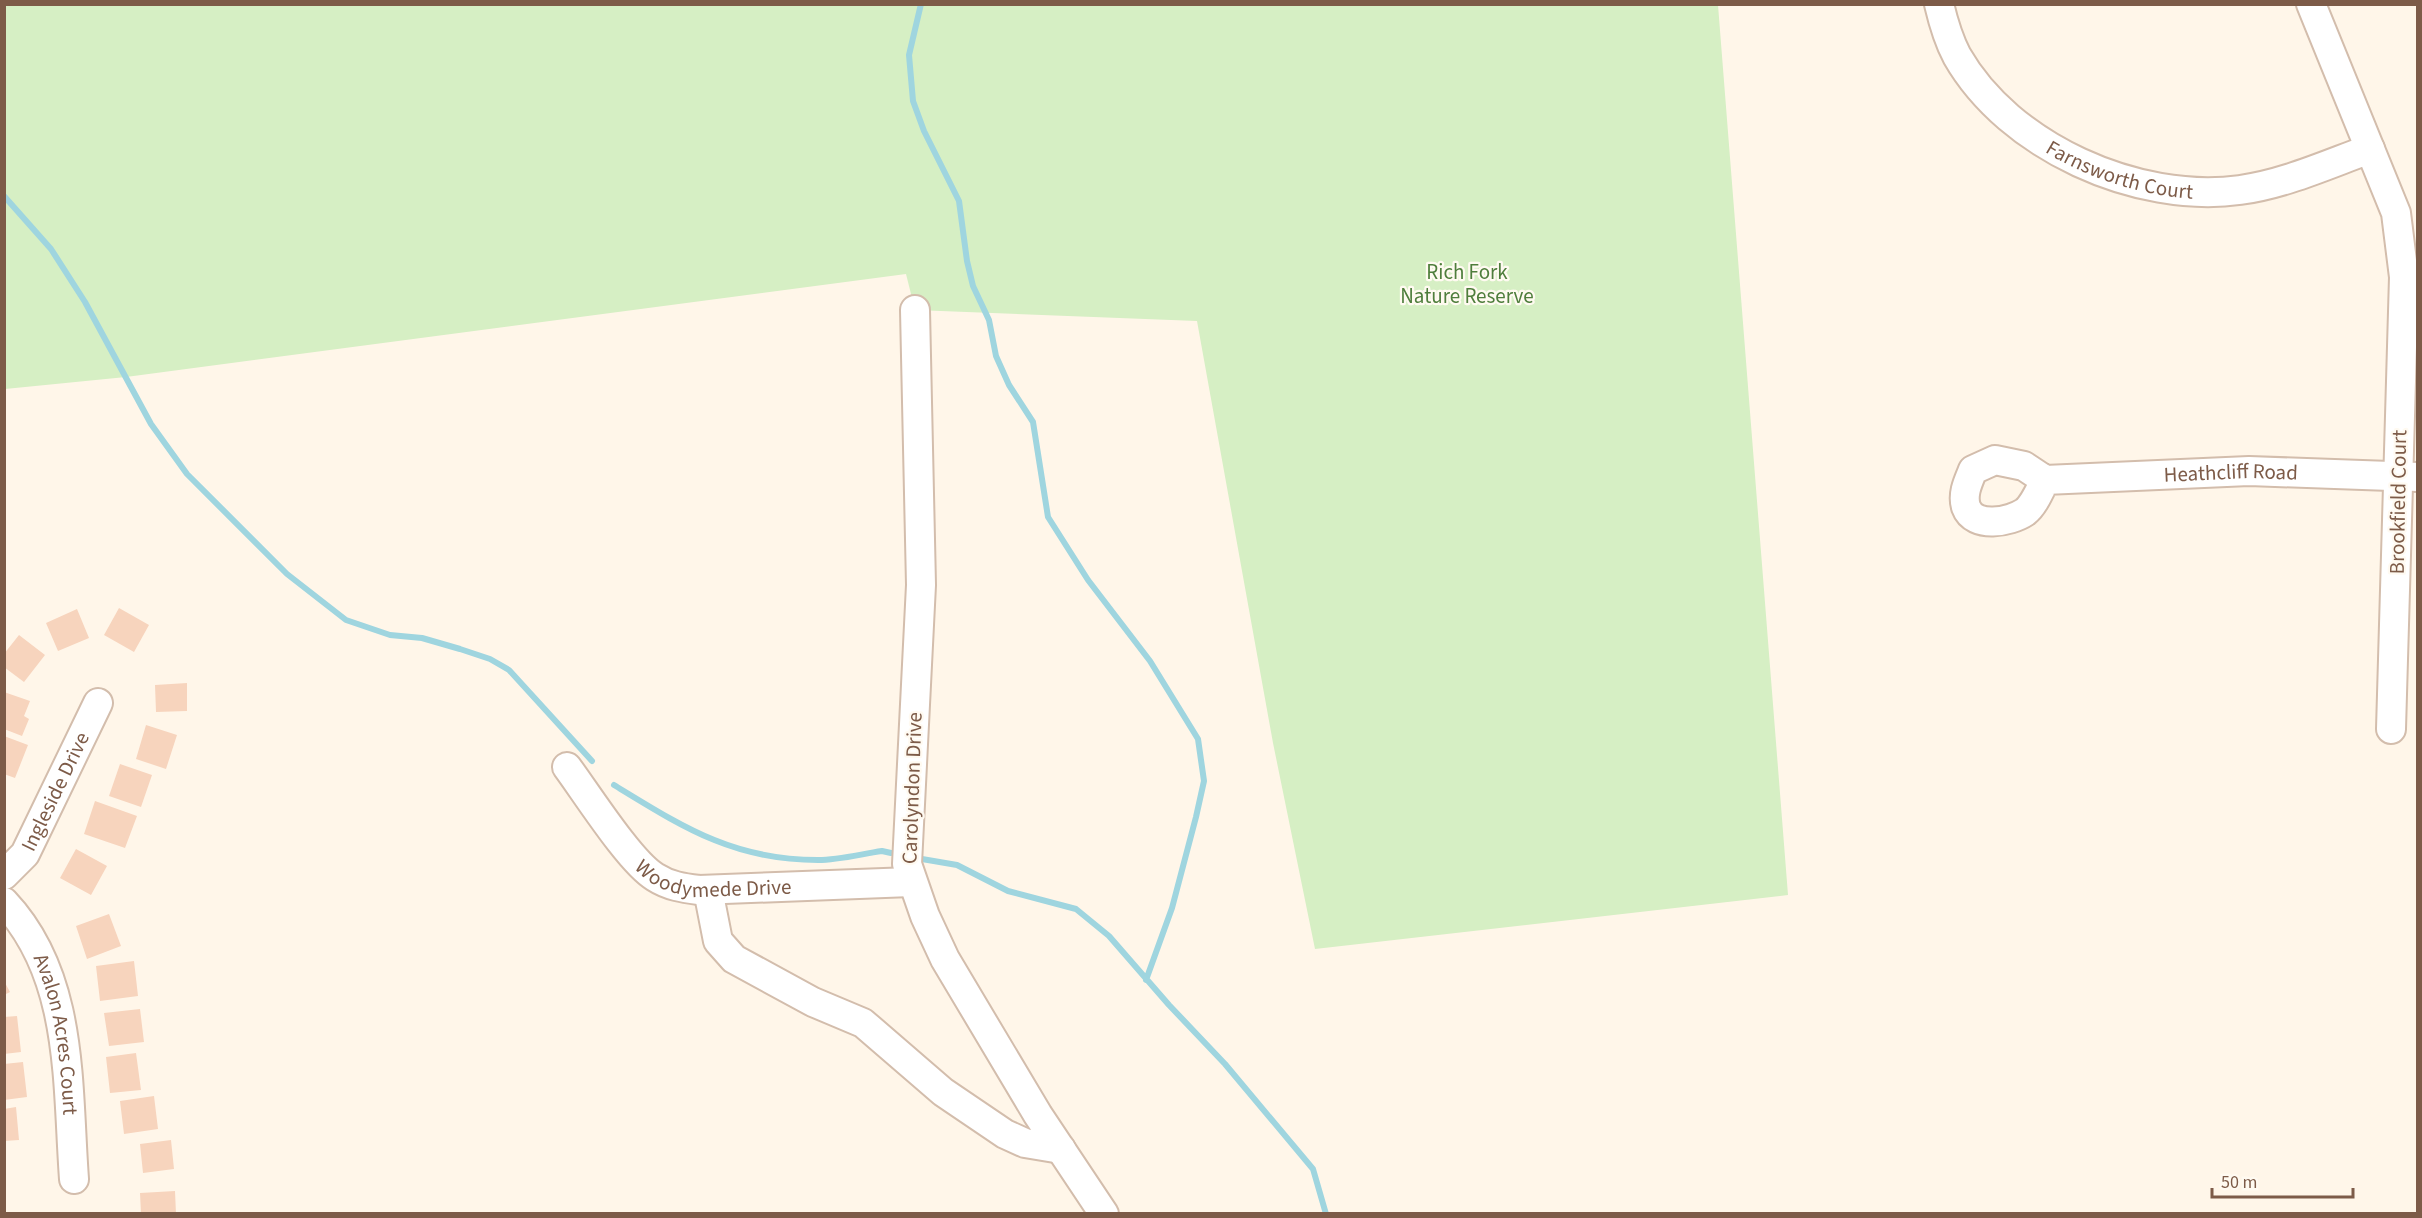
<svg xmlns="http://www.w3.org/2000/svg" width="2422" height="1218" viewBox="0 0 2422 1218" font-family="'Source Sans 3',sans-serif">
<rect width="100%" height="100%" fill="#fff6e9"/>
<!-- green -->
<path fill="#d6efc4" d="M 4,5 L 1718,5 L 1788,895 L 1315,949 L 1273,743 L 1197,321 L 915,310 L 906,274 L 126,377 L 5,389 Z"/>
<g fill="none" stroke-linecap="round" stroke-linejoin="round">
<!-- stream -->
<path stroke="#9fd5df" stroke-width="6" d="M 921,4 L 909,55 L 913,101 L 924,131 L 959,201 L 967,261 L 973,286 L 989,320 L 996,356 L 1009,385 L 1033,422 L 1048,517 L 1088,580 L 1150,661 L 1198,739 L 1204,781 L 1196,817 L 1172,908 L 1146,980
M 4,196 L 51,249 L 85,302 L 151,424 L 187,474 L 287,574 L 346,620 L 390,635 L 422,638 L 460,649 L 490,659 L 509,670 L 592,761
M 614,785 C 683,827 733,860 818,860 C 839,860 861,854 882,851 L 891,853
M 922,859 L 957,865 L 1008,891 L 1076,909 L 1109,936 L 1169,1005 L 1225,1064 L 1313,1169 L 1326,1214"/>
</g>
<!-- building -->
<path fill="#f7d4bd" d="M 119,608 L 149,625 L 134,652 L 104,635 Z
M 77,609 L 89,638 L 58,651 L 46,623 Z
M 19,635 L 45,655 L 24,682 L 4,667 L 4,654 Z
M 187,683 L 187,711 L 156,712 L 155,685 Z
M 4,692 L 30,701 L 24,716 L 29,719 L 22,736 L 4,729 Z
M 146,725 L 177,735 L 166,769 L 136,759 Z
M 4,736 L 28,745 L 15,778 L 4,774 Z
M 120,764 L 152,775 L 141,807 L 109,796 Z
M 95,801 L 137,816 L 125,848 L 84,834 Z
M 76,849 L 107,866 L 91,895 L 60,878 Z
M 109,914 L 121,946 L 87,959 L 76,926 Z
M 134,961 L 138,996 L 100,1001 L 96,966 Z
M 4,981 L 10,992 L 4,995 Z
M 140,1009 L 144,1042 L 109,1046 L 104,1013 Z
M 17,1016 L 21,1052 L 4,1054 L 4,1017 Z
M 136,1053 L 141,1090 L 110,1093 L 106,1057 Z
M 23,1062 L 27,1097 L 4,1100 L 4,1064 Z
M 154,1096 L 158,1129 L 124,1134 L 120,1101 Z
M 16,1107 L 19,1140 L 4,1141 L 4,1109 Z
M 171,1140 L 174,1169 L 143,1173 L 140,1144 Z
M 175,1191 L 176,1214 L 141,1214 L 140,1193 Z"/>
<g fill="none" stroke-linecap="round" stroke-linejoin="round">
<!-- minor casing -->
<g stroke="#d3bdac" stroke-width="32">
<g id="minor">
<path id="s1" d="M 1939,4 C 1943,21 1949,41 1957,56 C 2009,147 2137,204 2240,190 C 2285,184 2328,164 2370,149"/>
<path d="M 2311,4 L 2396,213 L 2404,277 L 2391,729"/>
<path d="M 915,310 L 921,585 L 907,864 L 925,916 L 945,959 L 1038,1115 L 1104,1214"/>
<path id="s2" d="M 2045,480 C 2040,490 2034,505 2025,512 C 2010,522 1974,529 1966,507 C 1962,494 1968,482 1973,470 L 1995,460 L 2024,466 L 2045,480 L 2249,471 L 2418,477"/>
<path id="s3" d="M 567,767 C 587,794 630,862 655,877 C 669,886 683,888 699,890 L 911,882"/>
<path id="s4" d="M 4,875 L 25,854 L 98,703"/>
<path d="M 708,890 L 718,941 L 734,959 L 813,1002 L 863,1023 L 943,1092 L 1005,1134 L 1025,1143 L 1061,1149"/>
<path id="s5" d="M 4,902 C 74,976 67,1084 74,1179"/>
</g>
</g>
<!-- minor -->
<use href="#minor" stroke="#fff" stroke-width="28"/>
</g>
<g text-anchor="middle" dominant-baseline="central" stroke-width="4.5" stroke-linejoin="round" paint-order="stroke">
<!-- street labels -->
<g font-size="21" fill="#7d5b48" stroke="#fffaf1">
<text stroke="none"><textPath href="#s1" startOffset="261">Farnsworth Court</textPath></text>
<text stroke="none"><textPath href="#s2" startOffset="408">Heathcliff Road</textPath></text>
<text transform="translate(2398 502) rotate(-89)">Brookfield Court</text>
<text transform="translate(912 788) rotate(-88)">Carolyndon Drive</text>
<text stroke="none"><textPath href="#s4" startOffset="99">Ingleside Drive</textPath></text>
<text stroke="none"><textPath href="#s3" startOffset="200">Woodymede Drive</textPath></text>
<text stroke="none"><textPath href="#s5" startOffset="146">Avalon Acres Court</textPath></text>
</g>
<!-- park labels -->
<g font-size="21" fill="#4f7e3c" stroke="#fffaf1">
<text x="1467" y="272">Rich Fork<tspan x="1467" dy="24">Nature Reserve</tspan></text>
</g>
</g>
<!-- border -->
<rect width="2422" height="1218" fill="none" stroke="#7d5b48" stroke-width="12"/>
<!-- scale -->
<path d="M2212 1188v9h141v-9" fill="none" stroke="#7d5b48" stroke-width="3"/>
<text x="2221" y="1188" font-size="18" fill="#7d5b48" stroke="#fffaf1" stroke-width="4.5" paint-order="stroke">50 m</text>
</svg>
